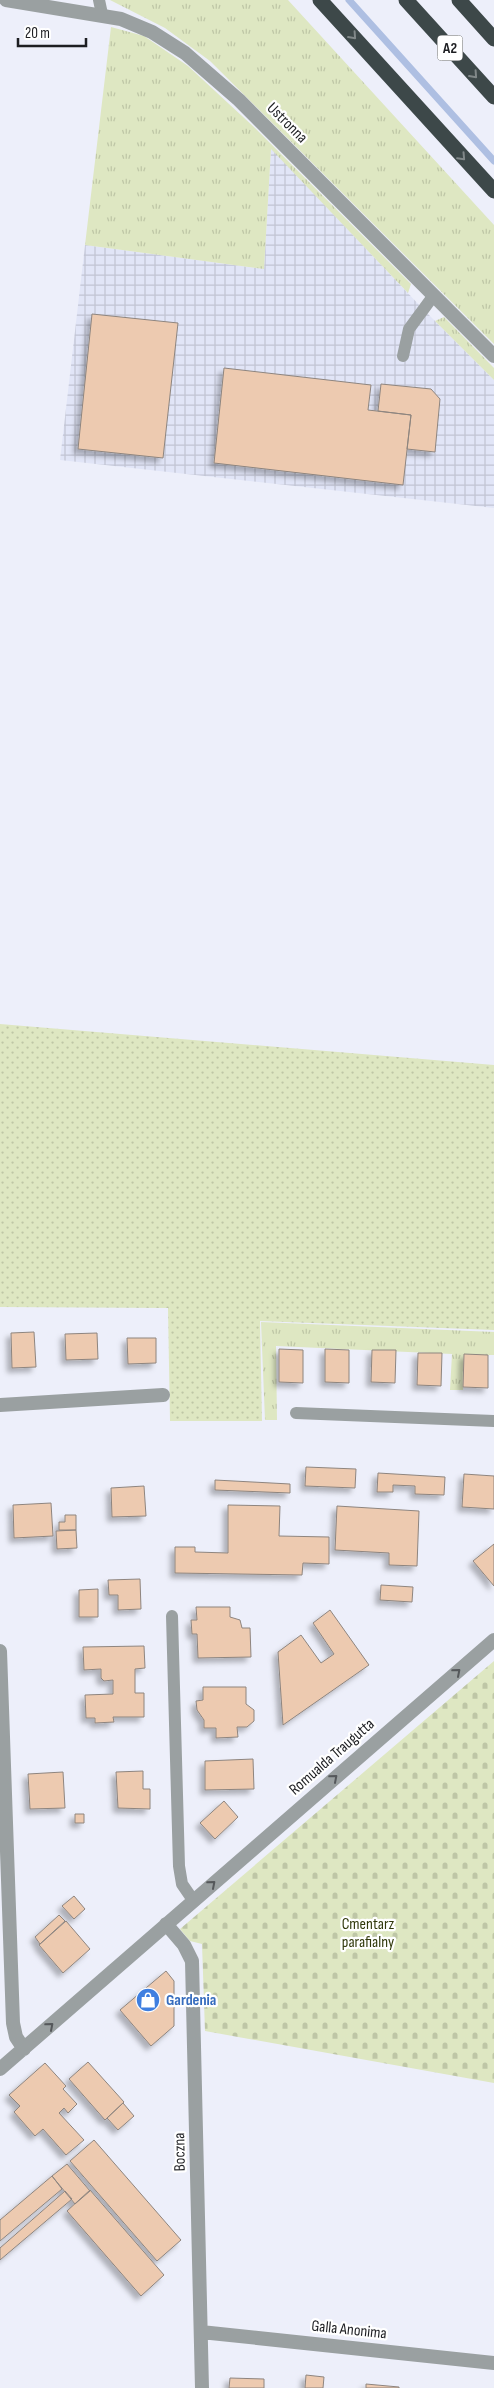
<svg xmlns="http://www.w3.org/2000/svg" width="494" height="2388" viewBox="0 0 494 2388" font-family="'Sofia Sans Condensed',sans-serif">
<defs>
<pattern id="industrial-grid" width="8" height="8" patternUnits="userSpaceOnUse" patternTransform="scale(1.25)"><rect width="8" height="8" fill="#e1e5f7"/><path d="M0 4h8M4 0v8" fill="none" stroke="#c1c4d3"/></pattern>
<pattern id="grass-tufts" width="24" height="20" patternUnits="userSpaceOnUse" patternTransform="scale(1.25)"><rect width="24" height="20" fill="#dee7c2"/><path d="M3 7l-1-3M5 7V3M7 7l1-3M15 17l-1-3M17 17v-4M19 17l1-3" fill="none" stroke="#bec6a6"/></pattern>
<pattern id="cemetery-stones" width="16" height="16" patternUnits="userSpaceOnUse" patternTransform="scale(1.25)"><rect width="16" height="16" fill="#dee7c2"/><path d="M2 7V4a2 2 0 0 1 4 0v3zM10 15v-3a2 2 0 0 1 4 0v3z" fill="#bec6a6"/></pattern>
<pattern id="garden-dots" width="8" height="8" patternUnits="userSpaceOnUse" patternTransform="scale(1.25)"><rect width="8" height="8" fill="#dee7c2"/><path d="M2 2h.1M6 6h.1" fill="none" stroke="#bec6a6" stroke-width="1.8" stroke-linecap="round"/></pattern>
<filter id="shadow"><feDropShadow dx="-4.5" dy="4.5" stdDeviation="2.5" flood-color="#0004"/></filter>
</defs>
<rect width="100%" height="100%" fill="#edeffa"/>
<!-- industrial -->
<path fill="url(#industrial-grid)" d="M 271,148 L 422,308 L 494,380 L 494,508 L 60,460 L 85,245 L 264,269 Z"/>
<!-- grass -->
<path fill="url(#grass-tufts)" d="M 110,0 L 288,0 L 494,225 L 494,344 L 210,61 L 165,28 Z
M 111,27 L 144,36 L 188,66 L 255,128 L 411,284 L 408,293 L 271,149 L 264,269 L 85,245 Z
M 444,317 L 494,368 L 494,380 L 435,321 Z
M 261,1322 L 494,1332 L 494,1355 L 464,1355 L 463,1390 L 450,1390 L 452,1354 L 276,1346 L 277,1420 L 265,1420 Z"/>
<!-- cemetery -->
<path fill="url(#cemetery-stones)" d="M 494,1661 L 494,2083 L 205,2031 L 202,1944 L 190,1941 L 180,1929 Z"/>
<!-- garden -->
<path fill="url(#garden-dots)" d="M 0,1024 L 494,1065 L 494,1330 L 260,1321 L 262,1421 L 170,1421 L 168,1308 L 0,1307 Z"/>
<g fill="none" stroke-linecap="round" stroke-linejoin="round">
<!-- stream -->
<path stroke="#aebfe2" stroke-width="7" d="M 349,0 L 494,161"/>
</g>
<!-- building -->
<path fill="#edcab0" stroke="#8e857f" filter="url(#shadow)" d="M 92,314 L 178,323 L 163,458 L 78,449 Z
M 224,368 L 371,385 L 368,410 L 411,415 L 403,485 L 214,463 Z
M 381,384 L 431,389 L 440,399 L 435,452 L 407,449 L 411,415 L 378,411 Z
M 34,1332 L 36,1367 L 12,1368 L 11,1333 Z
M 97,1333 L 98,1359 L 66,1360 L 65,1334 Z
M 127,1338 L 156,1338 L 156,1363 L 128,1364 Z
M 279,1349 L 303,1350 L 303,1383 L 279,1382 Z
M 325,1349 L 349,1350 L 349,1383 L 325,1382 Z
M 372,1350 L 396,1350 L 395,1383 L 371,1382 Z
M 418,1353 L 442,1353 L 441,1386 L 417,1385 Z
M 464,1354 L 488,1355 L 488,1388 L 463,1387 Z
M 306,1467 L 356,1469 L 355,1488 L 305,1486 Z
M 378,1473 L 445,1477 L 444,1495 L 415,1494 L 415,1486 L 393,1485 L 393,1492 L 377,1492 Z
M 464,1474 L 494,1476 L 494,1509 L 462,1507 Z
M 215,1480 L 290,1484 L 290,1493 L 215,1490 Z
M 144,1486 L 146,1516 L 112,1517 L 111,1488 Z
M 51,1503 L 53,1536 L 14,1538 L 13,1505 Z
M 228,1505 L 280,1506 L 279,1536 L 329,1537 L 329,1564 L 303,1563 L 302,1575 L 175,1573 L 175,1547 L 195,1547 L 195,1552 L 228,1553 Z
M 337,1506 L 419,1511 L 417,1566 L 389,1565 L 389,1553 L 335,1550 Z
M 65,1515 L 76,1515 L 76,1530 L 59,1530 L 59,1522 L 65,1522 Z
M 76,1530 L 77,1548 L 57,1549 L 56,1531 Z
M 494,1544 L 494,1586 L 473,1561 Z
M 140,1579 L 141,1609 L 118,1610 L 118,1595 L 109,1595 L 108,1580 Z
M 381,1585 L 413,1587 L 412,1602 L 380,1600 Z
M 98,1589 L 98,1617 L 79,1617 L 79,1590 Z
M 196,1607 L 230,1607 L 230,1617 L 240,1620 L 242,1628 L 250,1628 L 251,1657 L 198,1658 L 197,1634 L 192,1634 L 191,1620 L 197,1620 Z
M 330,1610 L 369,1665 L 283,1725 L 278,1652 L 301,1635 L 321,1663 L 334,1654 L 313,1623 Z
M 144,1646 L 145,1668 L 135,1669 L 135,1693 L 144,1693 L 144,1717 L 113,1717 L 114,1722 L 95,1723 L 95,1718 L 86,1718 L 85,1695 L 113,1694 L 113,1680 L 104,1681 L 101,1678 L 101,1669 L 84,1670 L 83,1647 Z
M 203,1687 L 246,1687 L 246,1704 L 254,1710 L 254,1721 L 247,1727 L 237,1727 L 238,1737 L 216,1738 L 216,1728 L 204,1728 L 204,1720 L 197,1710 L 196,1701 L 203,1700 Z
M 253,1759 L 254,1789 L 205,1790 L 205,1761 Z
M 143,1771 L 143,1789 L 150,1789 L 150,1809 L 118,1808 L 116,1772 Z
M 63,1772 L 65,1808 L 30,1809 L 28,1774 Z
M 224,1801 L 238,1817 L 215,1839 L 200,1823 Z
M 75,1814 L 84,1814 L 84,1823 L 75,1823 Z
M 74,1896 L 85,1909 L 74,1919 L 62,1906 Z
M 59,1915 L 65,1921 L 40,1944 L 35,1937 Z
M 66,1921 L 90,1949 L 63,1973 L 39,1945 Z
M 166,1971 L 174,1981 L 174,2026 L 151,2046 L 120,2010 Z
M 88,2062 L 124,2102 L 105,2120 L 69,2079 Z
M 45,2063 L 66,2086 L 63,2089 L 77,2104 L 68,2113 L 64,2108 L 59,2113 L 84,2140 L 66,2155 L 43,2129 L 35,2136 L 14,2112 L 20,2106 L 9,2095 Z
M 123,2103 L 134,2116 L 118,2130 L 107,2118 Z
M 94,2140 L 181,2240 L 157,2261 L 70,2161 Z
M 67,2164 L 90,2191 L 75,2204 L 52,2176 Z
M 52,2176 L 62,2189 L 0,2241 L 0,2220 Z
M 90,2190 L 164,2275 L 141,2296 L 67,2211 Z
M 65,2191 L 72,2199 L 0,2260 L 0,2248 Z
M 306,2375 L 324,2377 L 323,2388 L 305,2388 Z
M 230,2378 L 264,2379 L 264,2388 L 229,2388 Z
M 366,2384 L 399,2387 L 399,2388 L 366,2388 Z"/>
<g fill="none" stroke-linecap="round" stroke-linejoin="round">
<!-- service -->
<path stroke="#9aa0a1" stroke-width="12" d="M 99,0 L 102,14
M 403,356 L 409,329 L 434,295
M 296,1413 L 494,1421
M 172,1616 L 179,1866 L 182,1884 L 193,1900"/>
<!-- minor -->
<path stroke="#9aa0a1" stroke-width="14" d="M 6,0 L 121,19 L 152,32 L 185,53 L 239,100 L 494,356
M 0,1405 L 163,1395
M 0,1651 L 13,2023 L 16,2037 L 24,2049
M 166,1924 L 184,1945 L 192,1961 L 202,2388
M 0,2069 L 494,1640
M 201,2332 L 494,2363"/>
<!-- motorway -->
<path stroke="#3d4849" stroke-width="15" d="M 320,0 L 494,191
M 406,0 L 494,97
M 459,0 L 494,39"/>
</g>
<!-- one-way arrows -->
<defs><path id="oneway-chevron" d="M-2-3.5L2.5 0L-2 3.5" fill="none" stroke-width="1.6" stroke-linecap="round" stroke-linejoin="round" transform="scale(1.25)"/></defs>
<g stroke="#818889">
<use href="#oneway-chevron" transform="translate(353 36) rotate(48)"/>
<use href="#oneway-chevron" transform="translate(474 75) rotate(48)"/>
<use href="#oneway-chevron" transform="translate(462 157) rotate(47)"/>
</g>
<g stroke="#55585b">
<use href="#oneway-chevron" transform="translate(457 1672) rotate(-41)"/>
<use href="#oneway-chevron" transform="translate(334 1778) rotate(-41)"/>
<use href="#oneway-chevron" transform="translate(212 1884) rotate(-41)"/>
<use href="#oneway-chevron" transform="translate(50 2026) rotate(-41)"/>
</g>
<!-- icons -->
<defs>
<g id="shop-disc" transform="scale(1.25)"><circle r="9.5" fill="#3f7fe0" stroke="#fff"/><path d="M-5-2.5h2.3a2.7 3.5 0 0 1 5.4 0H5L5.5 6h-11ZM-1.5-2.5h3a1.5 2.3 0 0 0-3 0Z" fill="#fff"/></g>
</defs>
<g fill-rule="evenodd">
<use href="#shop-disc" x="148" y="2000"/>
</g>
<g text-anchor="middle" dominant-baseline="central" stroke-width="4.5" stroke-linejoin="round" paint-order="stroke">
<!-- shield labels -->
<rect fill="#fff" stroke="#616264" stroke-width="1" x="437.5" y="35.5" width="25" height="25" rx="4"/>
<g font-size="15" font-weight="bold" fill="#1d1e22">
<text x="450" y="48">A2</text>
</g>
<!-- street labels -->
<g font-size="16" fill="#1d1e22" stroke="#fff">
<text transform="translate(287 123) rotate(45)">Ustronna</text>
<text transform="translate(332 1757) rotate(-41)">Romualda Traugutta</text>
<text transform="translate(180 2152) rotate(-91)">Boczna</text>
<text transform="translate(349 2330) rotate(6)">Galla Anonima</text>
</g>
<!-- park labels -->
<g font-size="16" fill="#31390c" stroke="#fff">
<text x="368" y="1924">Cmentarz<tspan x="368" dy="18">parafialny</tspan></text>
</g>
<!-- shop labels -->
<g font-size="16" font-weight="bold" fill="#366cbe" stroke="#fff" text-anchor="start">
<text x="166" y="2000">Gardenia</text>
</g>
</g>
<!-- scale -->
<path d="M18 38v8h68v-8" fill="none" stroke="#1d1e22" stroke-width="2.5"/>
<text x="25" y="38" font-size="15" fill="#1d1e22" stroke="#ffffff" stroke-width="4" paint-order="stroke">20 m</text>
</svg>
